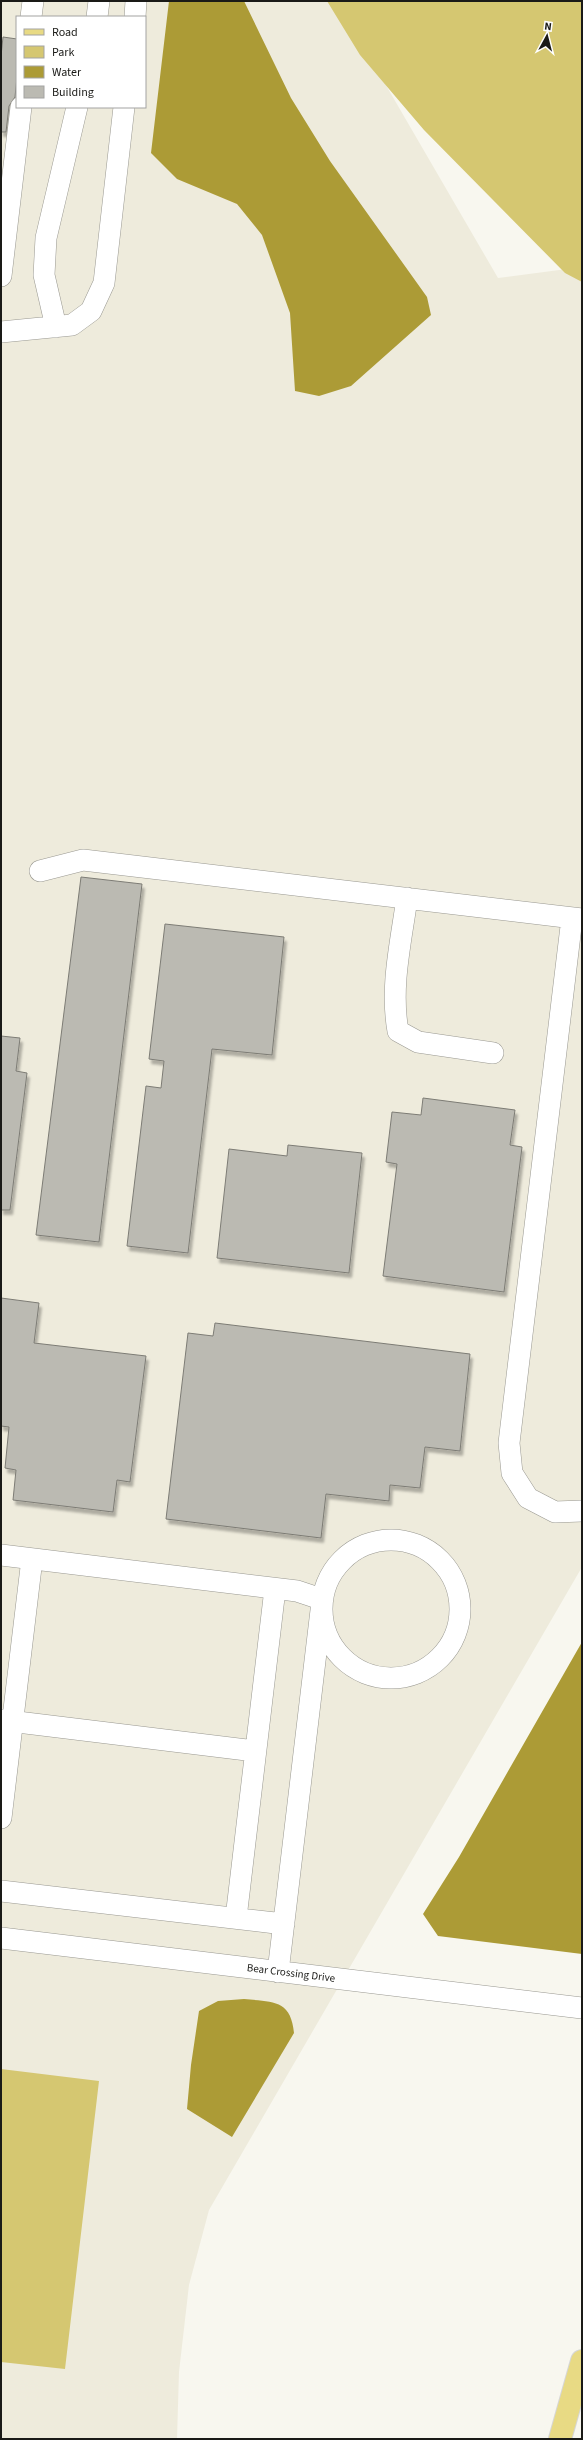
<svg xmlns="http://www.w3.org/2000/svg" width="583" height="2440" viewBox="0 0 583 2440" font-family="'Source Sans 3',sans-serif">
<defs>
<filter id="shadow"><feDropShadow dx="2.5" dy="4.5" stdDeviation="1" flood-color="#0004"/></filter>
</defs>
<rect width="100%" height="100%" fill="#f8f7ef"/>
<!-- built -->
<path fill="#eeebdc" fill-rule="evenodd" d="M 1,1 L 337,1 L 498,278 L 582,267 L 582,1567 L 209,2210 L 189,2285 L 179,2372 L 177,2439 L 1,2439 ZM 17,17 L 145,17 L 145,107 L 17,107 Z"/>
<!-- green -->
<path fill="#d5c771" d="M 327,1 L 582,1 L 582,282 L 565,273 L 424,130 L 360,55 Z
M 1,2069 L 99,2081 L 65,2369 L 1,2362 Z"/>
<!-- water -->
<path fill="#ac9b36" d="M 169,1 L 244,1 L 291,98 L 330,161 L 427,297 L 431,315 L 351,386 L 319,396 L 295,391 L 290,313 L 262,235 L 237,204 L 177,179 L 151,153 Z
M 582,1642 L 582,1954 L 438,1936 L 423,1914 L 459,1857 Z
M 244,1999 C 272,2002 291,1999 294,2033 L 232,2137 L 187,2109 L 191,2065 L 199,2011 L 218,2001 Z"/>
<!-- building -->
<path fill="#bbbab2" stroke="#7d7c75" filter="url(#shadow)" d="M 3,37 L 17,39 L 17,77 L 15,97 L 9,106 L 6,132 L 1,132 L 1,56 Z
M 81,877 L 142,884 L 99,1242 L 36,1235 Z
M 165,924 L 284,937 L 272,1055 L 212,1049 L 188,1253 L 127,1246 L 146,1086 L 161,1088 L 164,1061 L 149,1059 Z
M 1,1036 L 20,1038 L 16,1071 L 27,1073 L 10,1210 L 1,1210 Z
M 423,1098 L 515,1110 L 510,1145 L 522,1147 L 504,1292 L 383,1276 L 397,1164 L 386,1162 L 392,1112 L 421,1115 Z
M 288,1145 L 362,1153 L 349,1273 L 217,1258 L 229,1149 L 287,1156 Z
M 1,1298 L 39,1303 L 34,1343 L 146,1356 L 130,1482 L 117,1480 L 113,1512 L 13,1500 L 16,1470 L 5,1468 L 9,1427 L 1,1426 Z
M 215,1323 L 470,1354 L 460,1451 L 425,1447 L 420,1488 L 390,1485 L 389,1501 L 326,1494 L 321,1538 L 166,1519 L 188,1333 L 213,1336 Z"/>
<g fill="none" stroke-linecap="round" stroke-linejoin="round">
<!-- minor casing -->
<g stroke="#999891" stroke-width="22">
<path id="minor" d="M 31,17 L 33,1
M 97,17 L 99,1
M 135,17 L 136,1
M 1,276 L 21,107
M 56,327 L 44,275 L 46,238 L 77,107
M 1,332 L 72,325 L 91,311 L 104,283 L 124,107
M 40,871 L 83,860 L 582,919
M 407,898 C 401,942 390,987 398,1031 L 418,1042 L 493,1053
M 572,918 L 509,1443 L 512,1473 L 528,1498 L 555,1512 L 582,1511
M322 1609a69 69 0 1 1 138 0a69 69 0 1 1-138 0Z
M 1,1555 L 297,1591 L 315,1597 L 322,1602 L 278,1972
M 1,1720 L 255,1751
M 1,1818 L 32,1559
M 1,1891 L 284,1924
M 236,1918 L 275,1589
M 1,1938 L 582,2008"/>
</g>
<!-- major casing -->
<g stroke="#d6d6d5" stroke-width="24">
<path id="major" d="M 560,2439 L 582,2361"/>
</g>
<!-- minor -->
<use href="#minor" stroke="#fff" stroke-width="21"/>
<!-- major -->
<use href="#major" stroke="#e8da84" stroke-width="22"/>
</g>
<g text-anchor="middle" dominant-baseline="central" stroke-width="4" stroke-linejoin="round" paint-order="stroke">
<!-- street labels -->
<g font-size="11" fill="#1a1a17" stroke="#fff">
<text transform="translate(291 1973) rotate(7)">Bear Crossing Drive</text>
</g>
</g>
<!-- border -->
<rect width="583" height="2440" fill="none" stroke="#1a1a17" stroke-width="4"/>
<!-- legend -->
<rect x="16" y="16" width="130" height="92" fill="#ffffff" stroke="#a3a3a2"/>
<rect x="24" y="29" width="20" height="6" fill="#e8da84" stroke="#a3a3a2"/>
<text x="52" y="36" font-size="12" fill="#1a1a17">Road</text>
<rect x="24" y="46" width="20" height="12" fill="#d5c771" stroke="#a3a3a2"/>
<text x="52" y="56" font-size="12" fill="#1a1a17">Park</text>
<rect x="24" y="66" width="20" height="12" fill="#ac9b36" stroke="#a3a3a2"/>
<text x="52" y="76" font-size="12" fill="#1a1a17">Water</text>
<rect x="24" y="86" width="20" height="12" fill="#bbbab2" stroke="#a3a3a2"/>
<text x="52" y="96" font-size="12" fill="#1a1a17">Building</text>
<!-- north arrow -->
<g transform="translate(547 36) rotate(7)" stroke="#ffffff" stroke-width="3" paint-order="stroke">
<path d="M0-3L7 15L0 10L-7 15Z" fill="#1a1a17"/>
<text y="-6" font-size="11" font-weight="bold" text-anchor="middle" fill="#1a1a17">N</text>
</g>
</svg>
